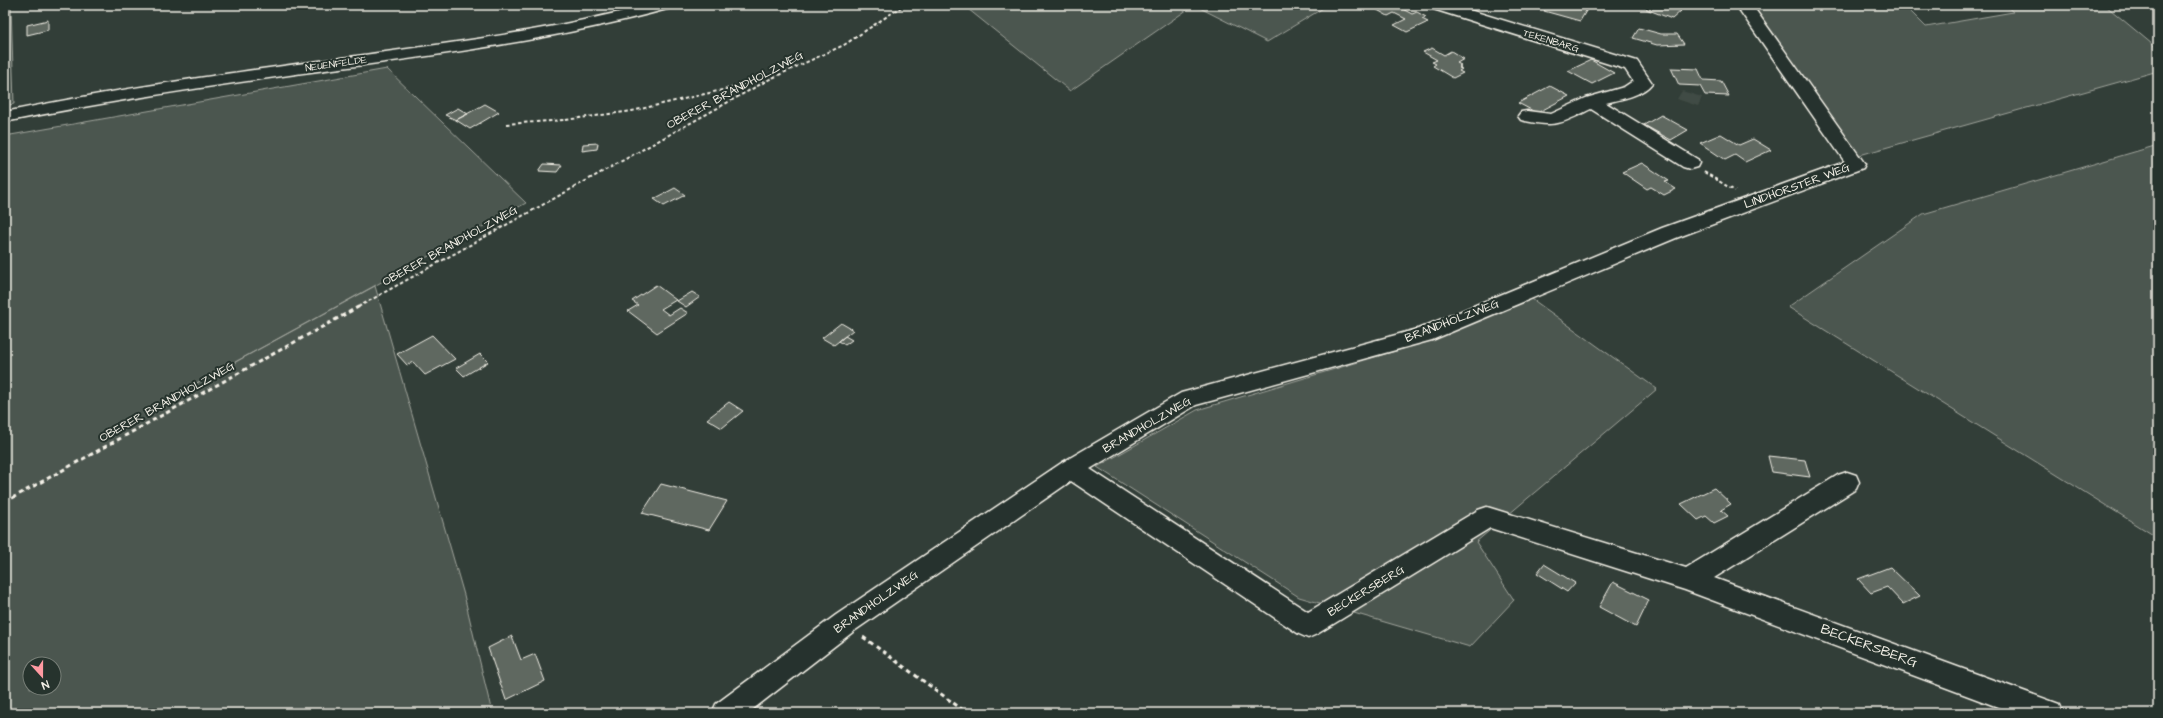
<svg xmlns="http://www.w3.org/2000/svg" width="2163" height="718" viewBox="0 0 2163 718" font-family="'Architects Daughter',sans-serif">
<rect width="100%" height="100%" fill="#323e38"/>
<filter id="ink" filterUnits="userSpaceOnUse"><feTurbulence type="fractalNoise" baseFrequency=".025" numOctaves="2"/><feDisplacementMap in="SourceGraphic" scale="8" xChannelSelector="R" yChannelSelector="G"/><feConvolveMatrix kernelMatrix="1 2 1 2 8 2 1 2 1" color-interpolation-filters="sRGB"/></filter>
<g filter="url(#ink)">
<!-- built -->
<path fill="#404b44" d="M 1682,91 L 1702,97 L 1698,106 L 1677,99 Z"/>
<!-- green -->
<path fill="#4c564f" stroke="#a0a49c" fill-rule="evenodd" d="M 5,5 L 11,5 L 14,104 L 5,106 Z
M 963,5 L 1321,5 L 1325,7 L 1267,42 L 1194,5 L 1070,91 Z
M 1752,5 L 1904,5 L 1926,27 L 2013,12 L 2005,5 L 2105,5 L 2158,49 L 2158,71 L 1856,156 Z
M 387,69 L 526,203 L 173,396 L 375,286 L 464,595 L 492,713 L 5,713 L 5,136 ZM 30,664 L 54,664 L 54,688 L 30,688 Z
M 2158,145 L 2158,538 L 1788,307 L 1923,214 Z
M 1532,299 L 1657,389 L 1476,542 L 1514,600 L 1470,647 L 1299,597 L 1097,467 L 1197,410 L 1419,344 Z"/>
<!-- building -->
<path fill="#5f6861" stroke="#f4f1e8" d="M 1375,5 L 1395,5 L 1412,14 L 1417,12 L 1426,17 L 1422,19 L 1428,22 L 1407,32 L 1394,25 L 1406,19 L 1394,13 L 1388,16 L 1372,7 Z
M 1548,5 L 1585,5 L 1589,6 L 1580,21 L 1544,11 Z
M 1651,5 L 1665,5 L 1681,11 L 1672,19 L 1646,9 Z
M 48,20 L 48,30 L 27,35 L 27,25 Z
M 1639,28 L 1661,34 L 1677,34 L 1684,44 L 1657,45 L 1633,38 Z
M 1432,48 L 1444,55 L 1451,51 L 1464,59 L 1457,63 L 1461,65 L 1459,66 L 1461,67 L 1459,68 L 1462,69 L 1459,71 L 1463,73 L 1453,78 L 1433,66 L 1436,64 L 1432,62 L 1437,60 L 1423,52 Z
M 1591,60 L 1614,73 L 1592,84 L 1568,71 Z
M 1671,68 L 1698,69 L 1703,80 L 1721,81 L 1729,96 L 1705,95 L 1700,86 L 1679,85 Z
M 1550,86 L 1569,96 L 1537,113 L 1518,103 Z
M 485,104 L 499,112 L 470,129 L 456,120 Z
M 458,108 L 468,114 L 456,120 L 445,115 Z
M 1661,115 L 1688,130 L 1671,140 L 1644,125 Z
M 1721,134 L 1739,145 L 1753,139 L 1771,150 L 1745,162 L 1735,155 L 1725,160 L 1700,143 Z
M 598,143 L 597,149 L 582,151 L 583,144 Z
M 1642,163 L 1669,181 L 1665,182 L 1676,189 L 1664,195 L 1651,187 L 1647,189 L 1622,172 Z
M 544,164 L 562,165 L 557,172 L 539,171 Z
M 675,188 L 685,195 L 664,206 L 654,199 Z
M 656,285 L 676,300 L 661,309 L 669,315 L 680,308 L 688,313 L 657,333 L 628,311 L 638,305 L 632,301 Z
M 692,292 L 700,297 L 686,307 L 677,301 Z
M 841,323 L 853,330 L 834,345 L 822,338 Z
M 432,335 L 455,359 L 425,375 L 413,362 L 407,365 L 397,354 Z
M 845,336 L 852,340 L 845,345 L 839,341 Z
M 480,354 L 488,362 L 464,376 L 456,368 Z
M 729,402 L 743,411 L 722,428 L 707,419 Z
M 1768,456 L 1805,460 L 1810,477 L 1772,472 Z
M 661,484 L 727,501 L 709,530 L 642,513 Z
M 1714,488 L 1731,504 L 1721,510 L 1728,516 L 1714,523 L 1706,516 L 1698,520 L 1681,504 Z
M 1544,564 L 1575,583 L 1567,592 L 1537,573 Z
M 1890,567 L 1920,596 L 1903,604 L 1887,587 L 1871,593 L 1858,579 Z
M 1613,582 L 1649,600 L 1636,627 L 1599,607 Z
M 512,636 L 521,660 L 535,654 L 545,681 L 506,700 L 488,648 Z"/>
<g fill="none" stroke-linecap="round" stroke-linejoin="round">
<!-- minor casing -->
<g stroke="#f4f1e8" stroke-width="3">
<path id="minor" d="M 647,5 L 673,5 L 671,8 C 548,42 422,57 296,74 C 199,88 102,102 5,122 L 5,112 C 124,87 244,71 364,55 C 459,42 554,30 647,5 Z
M 1428,5 L 1453,5 L 1637,61 L 1652,83 C 1642,96 1621,99 1606,103 L 1697,159 L 1699,163 L 1697,167 L 1690,169 L 1683,167 L 1591,109 C 1560,124 1556,128 1521,120 L 1518,116 L 1521,112 L 1527,111 L 1551,114 L 1586,98 L 1624,87 L 1633,81 L 1625,69 L 1430,8 Z
M 1736,5 L 1752,5 L 1865,164 L 1863,168 L 1676,238 L 1432,340 L 1196,405 L 1090,469 L 1308,612 L 1478,510 L 1487,507 L 1686,568 L 1838,475 L 1847,472 L 1856,475 L 1859,482 L 1856,489 L 1714,578 L 2059,704 L 2063,713 L 2014,713 L 1685,590 L 1490,528 L 1317,634 L 1308,638 L 1299,634 L 1071,481 L 854,631 L 748,713 L 712,713 L 716,704 L 836,615 L 1063,462 L 1181,393 L 1418,329 L 1662,228 L 1845,162 Z"/>
</g>
<!-- path-far1 -->
<path stroke="#f4f1e8" stroke-width="2" stroke-dasharray="3.5 2.5" stroke-linecap="butt" d="M 5,7 L 12,5
M 506,124 L 565,120 L 632,111 L 765,80
M 1704,172 L 1735,191
M 358,307 L 770,79 L 844,45 L 904,5"/>
<!-- path -->
<path stroke="#f4f1e8" stroke-width="3" stroke-dasharray="4.5 3.5" stroke-linecap="butt" d="M 5,502 L 360,306
M 863,637 L 967,713"/>
<!-- minor -->
<use href="#minor" fill="#26332d" fill-rule="evenodd"/>
</g>
</g>
<g text-anchor="middle" dominant-baseline="central" stroke-width="4" stroke-linejoin="round" paint-order="stroke">
<!-- far-street labels -->
<g font-size="10" fill="#f4f1e8" stroke="#26332d">
<text transform="translate(1551 41) rotate(17)">TEKENBARG</text>
<text transform="translate(336 64) rotate(-8)">NEUENFELDE</text>
</g>
<!-- street labels -->
<g font-size="12" fill="#f4f1e8" stroke="#26332d">
<text transform="translate(735 90) rotate(-28)">OBERER BRANDHOLZWEG</text>
<text transform="translate(1797 186) rotate(-20)">LINDHORSTER WEG</text>
<text transform="translate(450 246) rotate(-29)">OBERER BRANDHOLZWEG</text>
<text transform="translate(1452 321) rotate(-21)">BRANDHOLZWEG</text>
<text transform="translate(167 402) rotate(-29)">OBERER BRANDHOLZWEG</text>
<text transform="translate(1147 425) rotate(-30)">BRANDHOLZWEG</text>
<text transform="translate(1366 591) rotate(-31)">BECKERSBERG</text>
<text transform="translate(876 602) rotate(-35)">BRANDHOLZWEG</text>
</g>
<!-- near-street labels -->
<g font-size="14" fill="#f4f1e8" stroke="#26332d">
<text transform="translate(1869 646) rotate(20)">BECKERSBERG</text>
</g>
</g>
<!-- margin -->
<rect width="2163" height="718" fill="none" stroke="#26332d" stroke-width="20"/>
<rect x="10" y="10" width="2143" height="698" fill="none" stroke="#f4f1e8" stroke-width="1.5" filter="url(#ink)"/>
<!-- north arrow -->
<g transform="translate(42 676) rotate(159)"><circle r="19" fill="#26332d" stroke="#787f78"/>
<path d="M0-3L7 15L0 10L-7 15Z" fill="#ff9aa2"/>
<text y="-6" font-size="11" font-weight="bold" text-anchor="middle" fill="#f4f1e8">N</text>
</g>
</svg>
